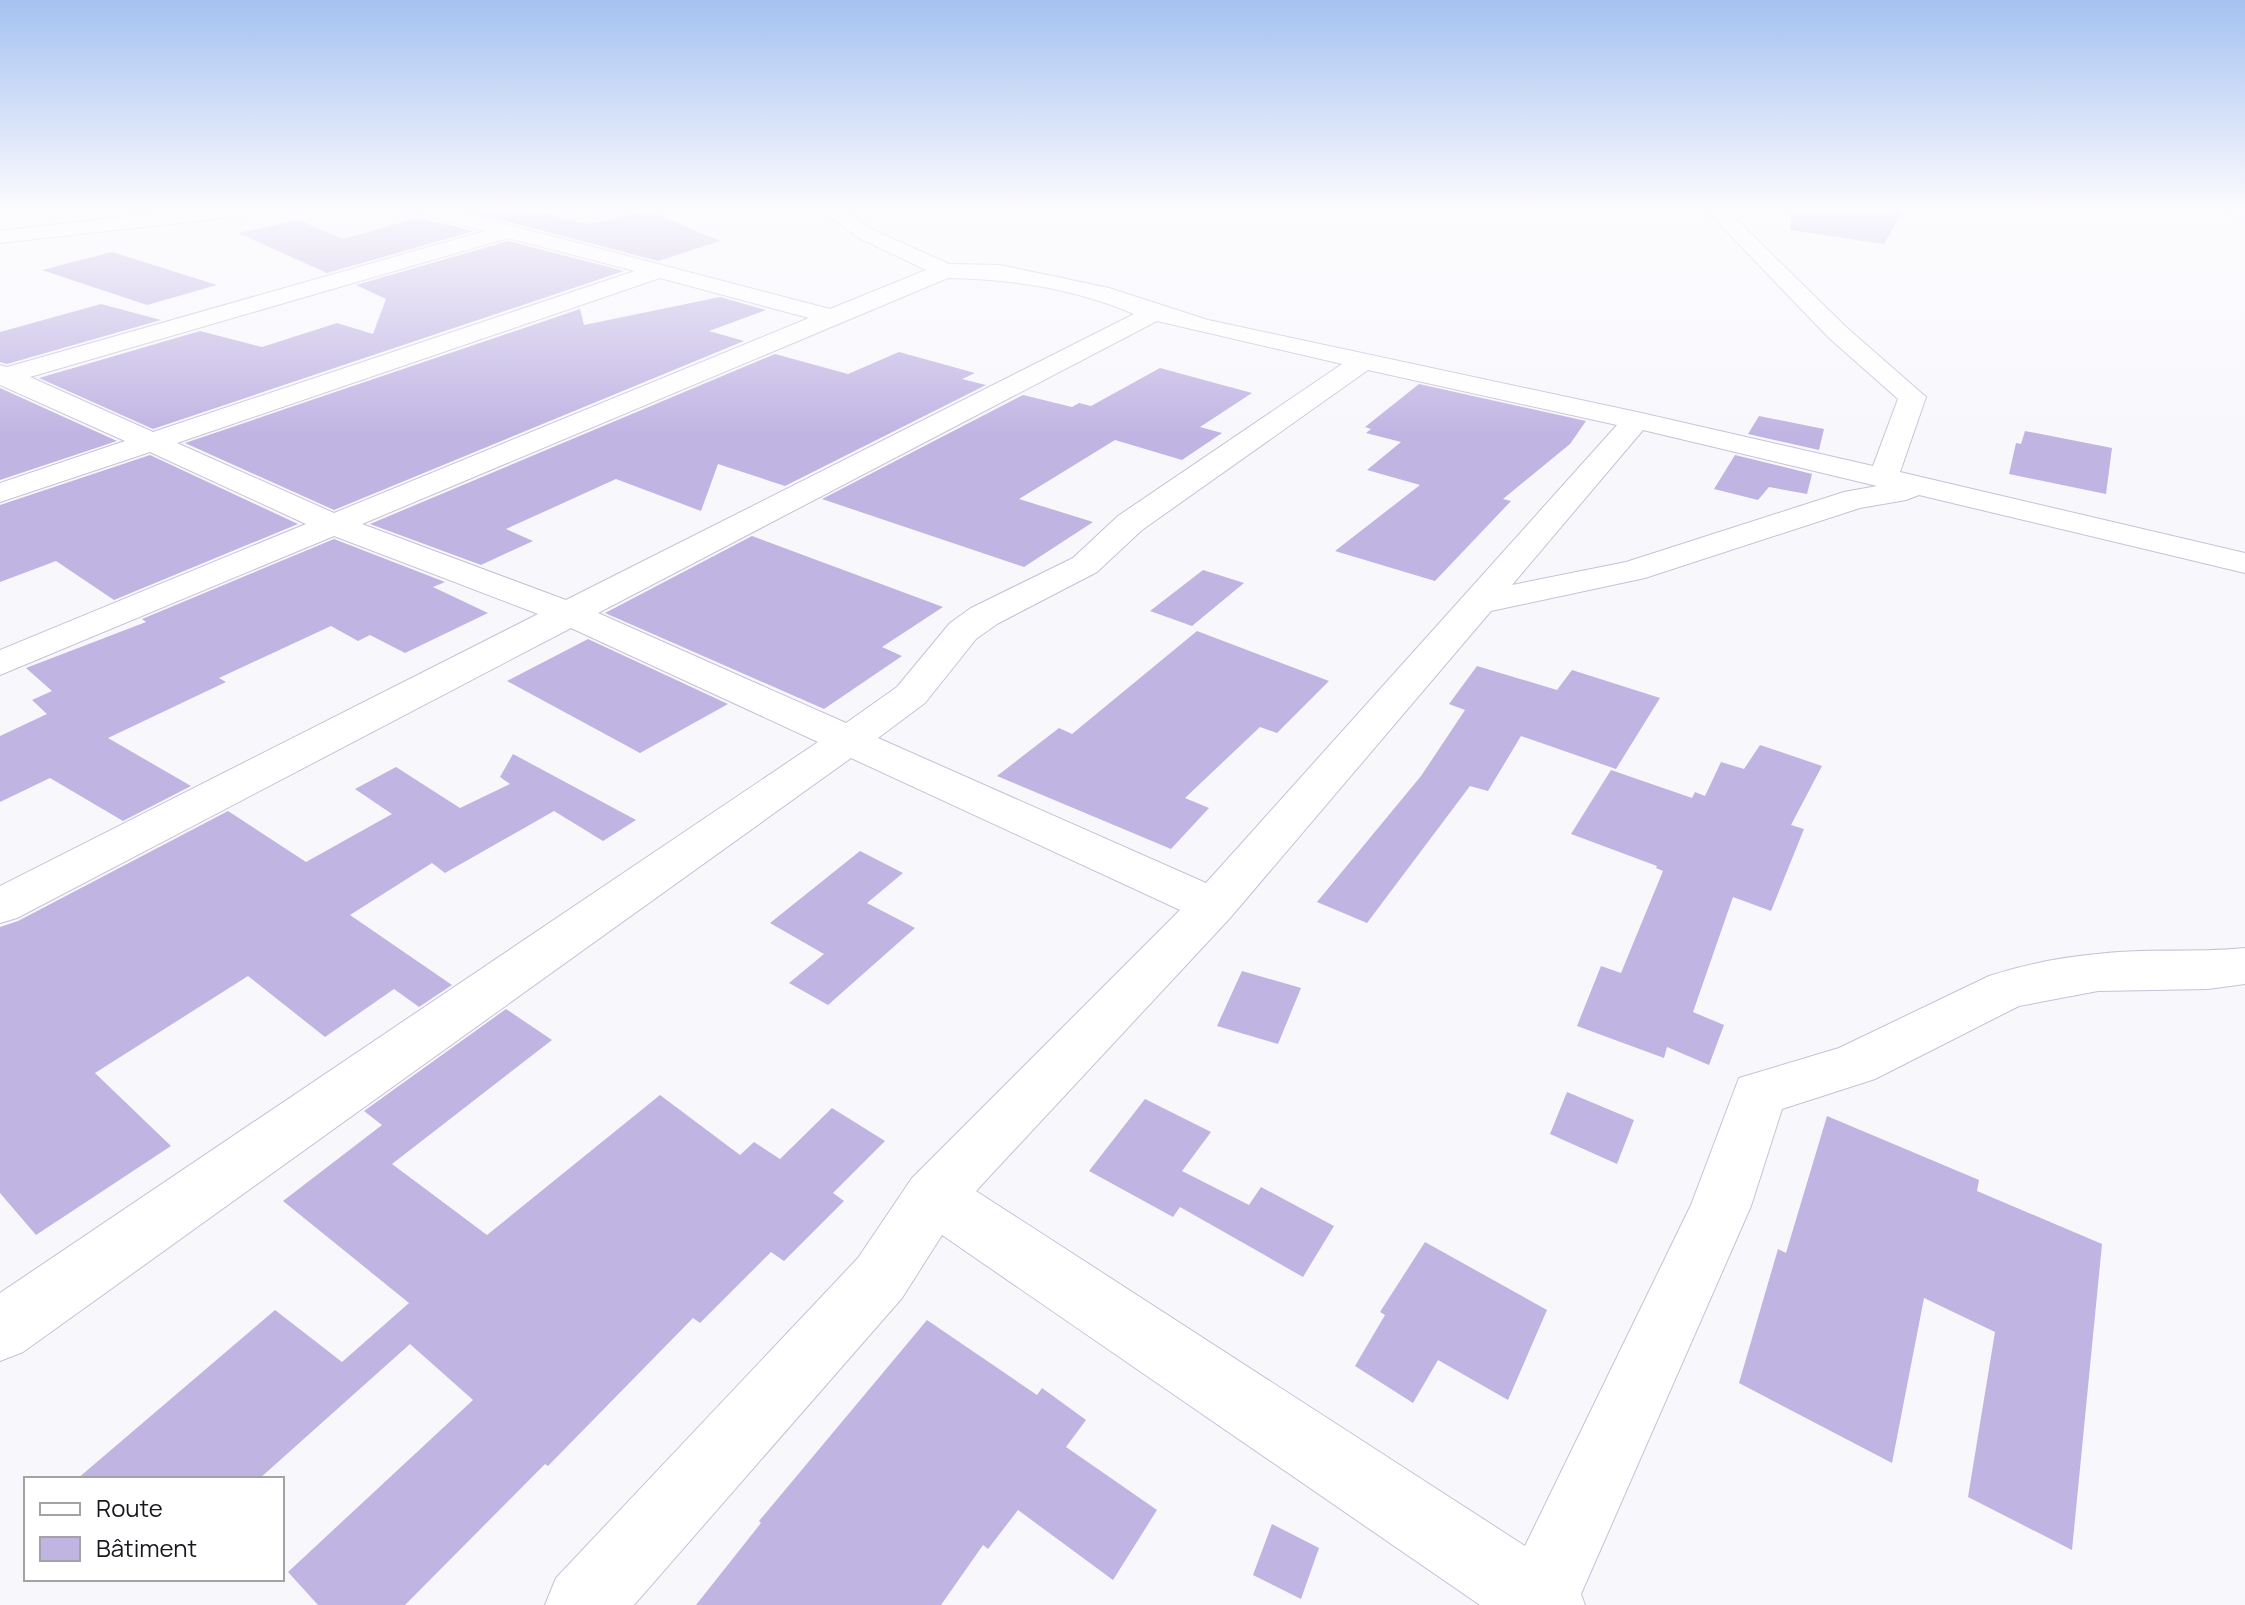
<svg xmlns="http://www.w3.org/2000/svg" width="2245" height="1605" viewBox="0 0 2245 1605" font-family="Manrope,sans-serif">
<rect width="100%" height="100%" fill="#f8f7fc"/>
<!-- building -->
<path fill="#c0b4e3" d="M 492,210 L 529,210 L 588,224 L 649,211 L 720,241 L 658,261 L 479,214 Z
M 1791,210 L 1904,210 L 1884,244 L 1790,230 Z
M 417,218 L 474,231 L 327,273 L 238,233 L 299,220 L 343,239 Z
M 508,241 L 624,271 L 153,429 L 39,378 L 200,331 L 262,347 L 337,323 L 373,334 L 386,299 L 356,285 Z
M 112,252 L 217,285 L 147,305 L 42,270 Z
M 720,297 L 766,310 L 709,331 L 744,341 L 334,510 L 185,443 L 580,309 L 584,325 Z
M 101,304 L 161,320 L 7,364 L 0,362 L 0,332 Z
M 899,352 L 975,373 L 962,379 L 986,385 L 785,486 L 718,464 L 701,511 L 616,479 L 506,529 L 533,541 L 481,565 L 370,524 L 775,354 L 848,374 Z
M 1160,368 L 1252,393 L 1200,427 L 1222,433 L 1182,460 L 1115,440 L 1019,499 L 1093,522 L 1024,567 L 822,499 L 1023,395 L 1072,407 L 1079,403 L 1091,406 Z
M 1419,384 L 1586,421 L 1570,444 L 1503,499 L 1511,501 L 1435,581 L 1335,551 L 1420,485 L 1367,470 L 1401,442 L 1366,433 L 1371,429 L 1365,427 Z
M 0,388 L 117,441 L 0,480 Z
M 1759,416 L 1824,429 L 1819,450 L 1748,434 Z
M 2025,431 L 2112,448 L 2106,494 L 2009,474 L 2016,443 L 2021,444 Z
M 150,455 L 298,524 L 114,600 L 56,561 L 0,582 L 0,505 Z
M 1735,455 L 1812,474 L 1807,494 L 1769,487 L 1758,500 L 1714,489 Z
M 752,536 L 943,607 L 882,647 L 902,656 L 824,709 L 605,613 Z
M 334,539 L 445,582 L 433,587 L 488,613 L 405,653 L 370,635 L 358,641 L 331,626 L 219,678 L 226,682 L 108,738 L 191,786 L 123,821 L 50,778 L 0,802 L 0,736 L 47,714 L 32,700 L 52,691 L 26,668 L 146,622 L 142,619 Z
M 1203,570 L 1244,583 L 1192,626 L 1150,611 Z
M 1197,631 L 1329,681 L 1277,733 L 1260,727 L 1185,798 L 1209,808 L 1171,849 L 997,776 L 1059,728 L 1072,734 Z
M 588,639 L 728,704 L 640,753 L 507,681 Z
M 1477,666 L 1557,690 L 1572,670 L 1660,698 L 1616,769 L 1521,736 L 1488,791 L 1470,786 L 1367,923 L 1317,902 L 1421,776 L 1465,710 L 1449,704 Z
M 1760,745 L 1822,766 L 1791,825 L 1804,829 L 1771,911 L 1733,897 L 1693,1012 L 1724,1025 L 1709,1065 L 1667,1047 L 1664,1058 L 1577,1026 L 1601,966 L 1621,973 L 1663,871 L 1656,868 L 1657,866 L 1571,834 L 1611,770 L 1692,798 L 1695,792 L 1705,796 L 1721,762 L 1744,769 Z
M 513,754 L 636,820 L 603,841 L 554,811 L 445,873 L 432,863 L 350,915 L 452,985 L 419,1007 L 394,989 L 325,1037 L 248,976 L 95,1073 L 171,1146 L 36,1235 L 0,1193 L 0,927 L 18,921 L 228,811 L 306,862 L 392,814 L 355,789 L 396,767 L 460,808 L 510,784 L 500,777 Z
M 860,851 L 903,873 L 867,903 L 915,928 L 828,1005 L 789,983 L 824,954 L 770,923 Z
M 1242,971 L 1301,988 L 1278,1044 L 1217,1026 Z
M 506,1009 L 552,1040 L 392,1164 L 487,1235 L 660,1095 L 740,1155 L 754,1142 L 780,1159 L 832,1108 L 885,1141 L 833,1193 L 844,1201 L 784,1261 L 771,1252 L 700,1323 L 693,1318 L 548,1466 L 545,1464 L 405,1605 L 318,1605 L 288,1572 L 473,1400 L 410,1344 L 259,1479 L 77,1479 L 275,1310 L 342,1362 L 409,1303 L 283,1201 L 382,1125 L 364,1111 Z
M 1567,1092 L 1634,1120 L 1617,1164 L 1550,1134 Z
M 1145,1099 L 1211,1132 L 1182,1171 L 1249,1205 L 1261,1187 L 1334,1226 L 1303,1277 L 1180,1207 L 1173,1217 L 1089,1171 Z
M 1827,1116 L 1979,1180 L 1977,1191 L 2102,1244 L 2072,1550 L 1968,1497 L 1995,1332 L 1924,1298 L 1892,1463 L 1739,1383 L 1778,1249 L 1786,1253 Z
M 1425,1242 L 1547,1310 L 1508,1400 L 1438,1360 L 1413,1403 L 1355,1366 L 1385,1315 L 1380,1312 Z
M 927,1320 L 1037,1395 L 1042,1388 L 1086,1420 L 1066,1447 L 1157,1510 L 1113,1580 L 1018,1510 L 988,1549 L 983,1545 L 941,1605 L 696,1605 L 761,1523 L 759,1521 Z
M 1272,1524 L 1319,1548 L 1301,1599 L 1253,1575 Z"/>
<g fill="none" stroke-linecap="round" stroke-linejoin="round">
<!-- street casing -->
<g stroke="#c7c1d7" stroke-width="2">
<path id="street" d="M 185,210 L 251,210 L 241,216 L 0,243 L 0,231 Z
M 418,210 L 452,210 L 830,309 L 926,270 L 857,237 L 822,210 L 845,210 L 871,229 L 949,264 L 1000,265 L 1109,288 L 1208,320 L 1637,412 L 1873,466 L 1898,399 L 1828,337 L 1706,210 L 1727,210 L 1846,327 L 1926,397 L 1900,472 L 2245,553 L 2245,573 L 1919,495 L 1906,500 L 1860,508 L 1645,578 L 1491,611 L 1230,918 L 976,1191 L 1525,1546 L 1691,1205 L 1739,1078 L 1839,1048 L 1989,976 C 2023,965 2062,957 2097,954 C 2146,948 2196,953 2245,948 L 2245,984 L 2208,989 L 2098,991 L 2019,1006 L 1875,1079 L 1782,1109 L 1751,1206 L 1581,1594 L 1585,1605 L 1480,1605 L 942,1235 L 902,1298 L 634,1605 L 545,1605 L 556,1578 L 858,1258 L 912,1178 L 1180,910 L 851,758 L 23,1352 L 0,1361 L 0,1293 L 818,742 L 571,628 L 17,918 L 0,923 L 0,886 L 538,614 L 334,536 L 0,675 L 0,650 L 306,524 L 150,452 L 0,502 L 0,483 L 125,441 L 0,385 L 0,365 L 7,367 L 485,231 L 421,214 ZM 508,238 L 635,271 L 153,432 L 30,377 ZM 660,278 L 809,318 L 334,513 L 177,443 ZM 948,278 C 1011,279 1075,289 1134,314 L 566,600 L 362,524 ZM 1157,321 L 1342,364 L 1118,516 L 1073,558 L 971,608 L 950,623 L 897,687 L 846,723 L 598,613 ZM 1368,370 L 1617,425 L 1206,883 L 878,738 L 925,703 L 976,639 L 997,624 L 1097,572 L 1142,530 ZM 1643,430 L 1877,486 L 1844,492 L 1626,562 L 1512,585 Z
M 2226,210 L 2245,210 L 2245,218 L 2229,214 Z"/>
</g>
<!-- street -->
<use href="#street" fill="#fff" fill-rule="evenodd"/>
</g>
<!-- sky -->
<linearGradient id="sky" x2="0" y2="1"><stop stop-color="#a5c2f1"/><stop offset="0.48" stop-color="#fcfbfe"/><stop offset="1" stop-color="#fcfbfe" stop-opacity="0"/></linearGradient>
<rect width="2245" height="435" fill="url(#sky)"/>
<!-- legend -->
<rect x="24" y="1477" width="260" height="104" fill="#ffffff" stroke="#a3a2a5" stroke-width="2"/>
<rect x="40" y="1503" width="40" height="12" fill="#ffffff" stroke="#a3a2a5" stroke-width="2"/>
<text x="96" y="1517" font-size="24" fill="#19171e">Route</text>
<rect x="40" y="1537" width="40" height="24" fill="#c0b4e3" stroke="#a3a2a5" stroke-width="2"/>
<text x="96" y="1557" font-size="24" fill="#19171e">Bâtiment</text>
</svg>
